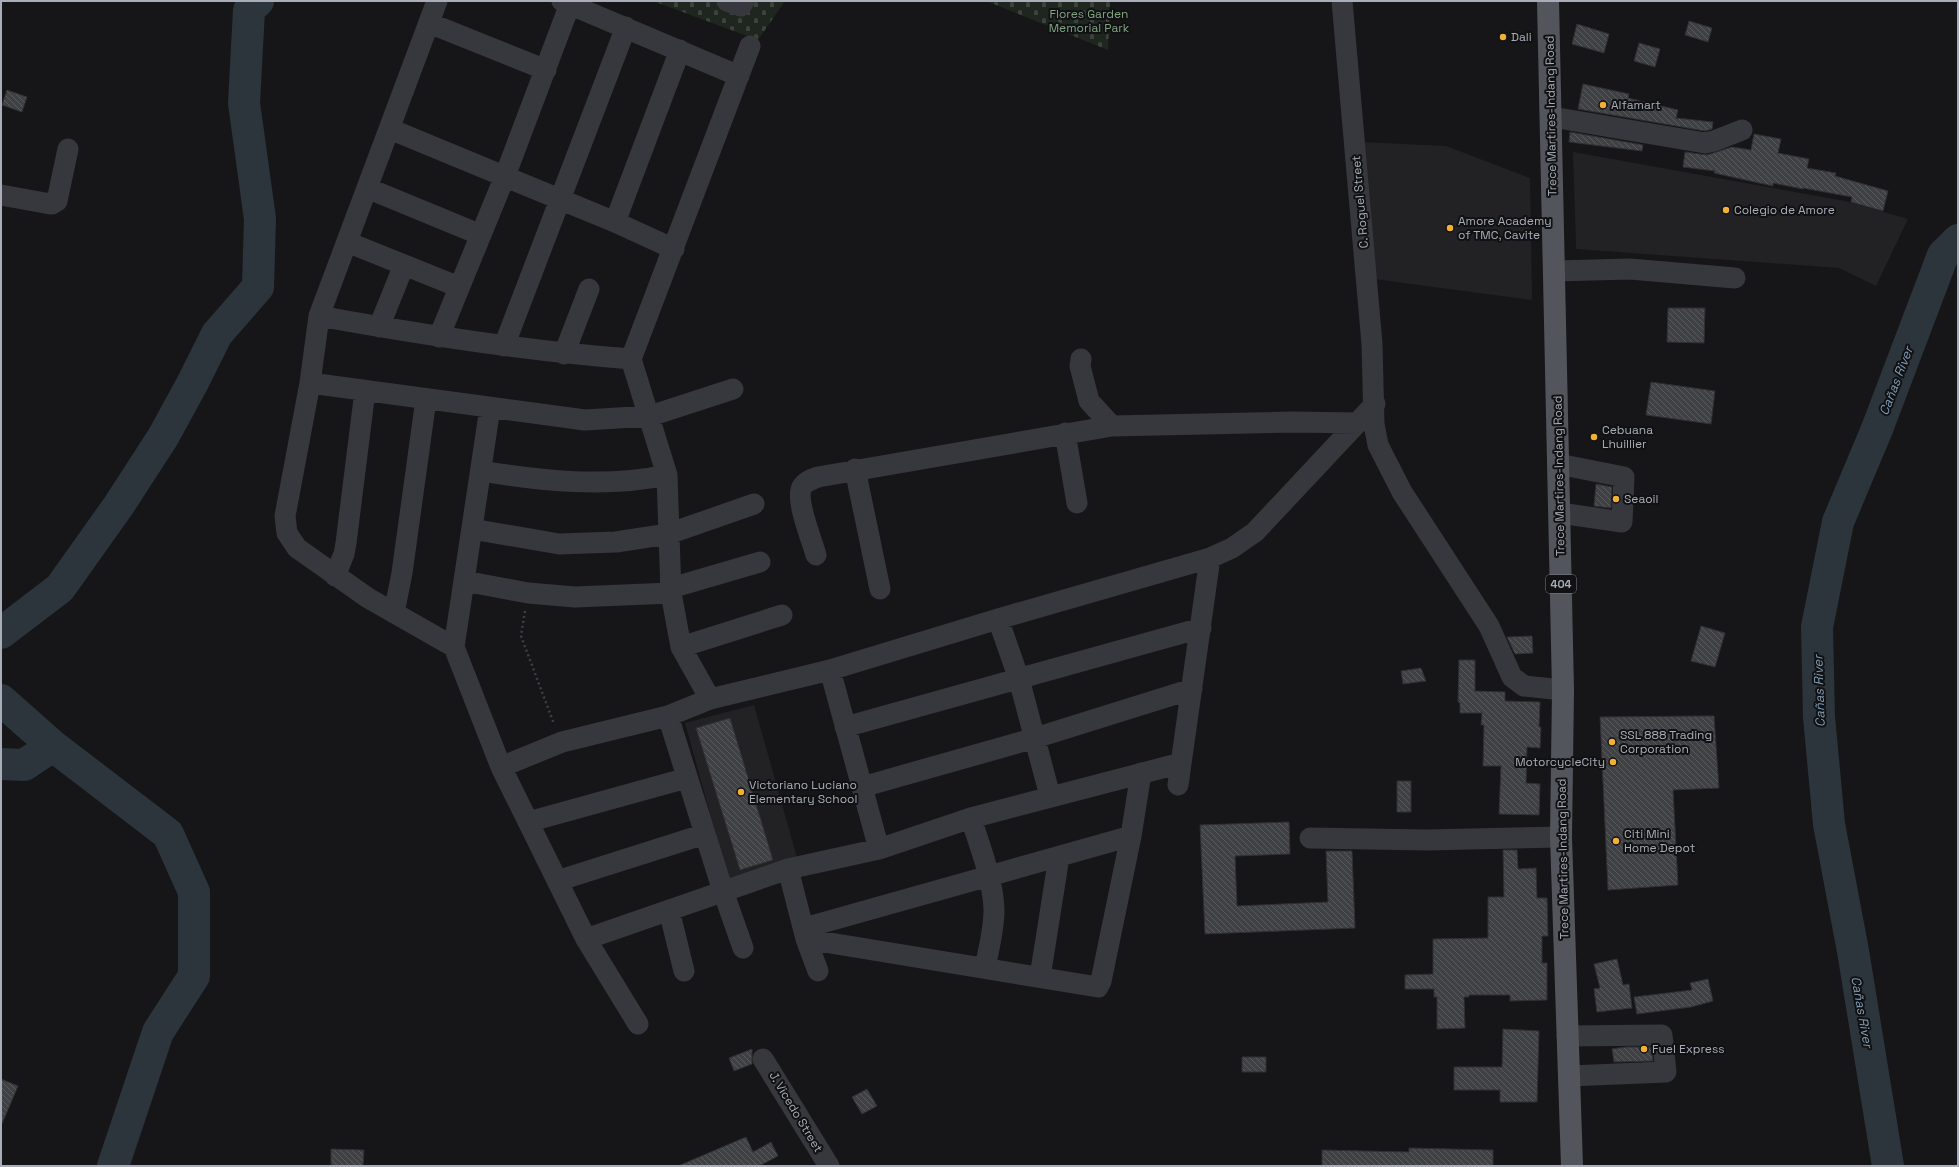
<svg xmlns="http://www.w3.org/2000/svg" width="1959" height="1167" viewBox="0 0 1959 1167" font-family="'Space Grotesk',sans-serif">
<defs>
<pattern id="cemetery-stones" width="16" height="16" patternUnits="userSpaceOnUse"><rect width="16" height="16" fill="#1e261f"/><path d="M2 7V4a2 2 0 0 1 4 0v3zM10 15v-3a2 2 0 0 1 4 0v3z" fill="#3c433d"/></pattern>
<pattern id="building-back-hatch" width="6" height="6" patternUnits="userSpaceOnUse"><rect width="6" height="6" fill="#404145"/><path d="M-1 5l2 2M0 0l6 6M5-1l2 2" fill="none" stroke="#595a5e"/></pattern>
</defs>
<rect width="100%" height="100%" fill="#161618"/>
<!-- built -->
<path fill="#222225" d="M 1360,142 L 1446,146 L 1530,178 L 1532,300 L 1374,279 Z
M 1573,152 L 1845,201 L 1908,219 L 1876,286 L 1839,268 L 1576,249 Z
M 754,705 L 798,861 L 728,879 L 685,723 Z"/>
<!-- cemetery -->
<path fill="url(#cemetery-stones)" d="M 653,1 L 785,1 L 758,40 Z
M 986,1 L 1110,1 L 1108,50 Z"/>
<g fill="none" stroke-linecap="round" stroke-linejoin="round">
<!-- river -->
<path stroke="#2c353c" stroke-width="32" d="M 1,633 L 60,588 L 119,505 L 163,437 L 192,384 L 217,334 L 258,287 L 260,219 L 244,103 L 249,10 L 258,1
M 1,700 L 53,746 L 168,834 L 194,892 L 194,976 L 158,1032 L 113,1166
M 1,764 L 24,765 L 53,746
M 1888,1166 L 1853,951 L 1829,824 L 1819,717 L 1817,627 L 1838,522 L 1877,429 L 1943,255 L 1958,240"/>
</g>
<!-- building -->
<path fill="url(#building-back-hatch)" stroke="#303034" d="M 1689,21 L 1712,28 L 1708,42 L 1685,35 Z
M 1577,24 L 1609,34 L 1604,53 L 1572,44 Z
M 1639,43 L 1660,49 L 1655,67 L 1634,61 Z
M 1583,84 L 1629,94 L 1628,98 L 1678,110 L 1676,118 L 1713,122 L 1712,129 L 1705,131 L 1578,109 Z
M 7,90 L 27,97 L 22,112 L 2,105 Z
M 1570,132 L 1643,145 L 1642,151 L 1569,142 Z
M 1754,134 L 1781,139 L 1778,153 L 1809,159 L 1807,168 L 1836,173 L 1835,176 L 1888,191 L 1883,211 L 1851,202 L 1852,197 L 1803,188 L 1803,189 L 1773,183 L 1773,186 L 1714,173 L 1715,171 L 1683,167 L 1685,152 L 1707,155 L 1732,147 L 1751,150 Z
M 1668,308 L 1705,308 L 1704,343 L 1667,342 Z
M 1651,382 L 1715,391 L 1711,424 L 1646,415 Z
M 1596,484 L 1612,487 L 1611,508 L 1594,506 Z
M 1701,626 L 1725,633 L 1715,667 L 1691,661 Z
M 1532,636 L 1533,653 L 1515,654 L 1507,637 Z
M 1459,660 L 1475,660 L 1475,691 L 1505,692 L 1505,701 L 1540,702 L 1539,727 L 1541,727 L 1540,748 L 1527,747 L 1526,783 L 1540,784 L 1539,815 L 1499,814 L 1501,766 L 1483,766 L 1484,725 L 1481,725 L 1482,713 L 1460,713 L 1460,703 L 1458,702 Z
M 1421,668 L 1426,681 L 1403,684 L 1401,671 Z
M 1700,716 L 1714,716 L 1719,788 L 1673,790 L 1678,885 L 1608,890 L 1600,717 Z
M 730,718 L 773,860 L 740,870 L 696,728 Z
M 1397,781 L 1411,781 L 1411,812 L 1397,812 Z
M 1289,822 L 1290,854 L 1235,856 L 1237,906 L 1328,902 L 1326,851 L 1352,851 L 1355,928 L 1205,934 L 1200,825 Z
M 1503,850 L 1517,850 L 1518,869 L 1536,868 L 1537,898 L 1547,898 L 1548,936 L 1542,936 L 1542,963 L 1547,963 L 1547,1000 L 1510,1001 L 1510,995 L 1469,995 L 1469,997 L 1464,997 L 1465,1028 L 1437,1029 L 1437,997 L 1434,997 L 1434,989 L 1405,989 L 1405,975 L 1433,974 L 1433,939 L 1488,938 L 1488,897 L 1504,897 Z
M 1617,959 L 1623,985 L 1629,984 L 1632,1008 L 1597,1012 L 1594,989 L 1600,988 L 1594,964 Z
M 1708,979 L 1713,1001 L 1691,1007 L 1637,1014 L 1634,997 L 1692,990 L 1690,983 Z
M 1503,1029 L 1539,1031 L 1537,1102 L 1500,1102 L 1500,1090 L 1454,1090 L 1454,1067 L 1502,1067 Z
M 1626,1047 L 1651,1047 L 1653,1061 L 1614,1062 L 1612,1049 Z
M 752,1049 L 752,1064 L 734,1071 L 729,1058 Z
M 1242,1057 L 1266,1057 L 1266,1072 L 1242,1072 Z
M 1,1079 L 18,1086 L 1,1126 Z
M 867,1089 L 877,1106 L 862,1114 L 852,1097 Z
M 746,1137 L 753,1152 L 771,1142 L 778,1156 L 759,1166 L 678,1166 Z
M 1409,1148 L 1493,1150 L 1493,1166 L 1322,1166 L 1322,1150 L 1409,1152 Z
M 331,1149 L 364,1150 L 363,1166 L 331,1166 Z"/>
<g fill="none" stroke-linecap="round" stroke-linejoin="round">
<!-- path -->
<path stroke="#3d3f44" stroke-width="2.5" stroke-dasharray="2 3" stroke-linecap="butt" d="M 525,611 L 521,636 L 554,724"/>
<!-- minor -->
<path stroke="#37383d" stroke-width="21" d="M 437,1 L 319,316 L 310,383 L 285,516 L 287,533 L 297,548 L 368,598 L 454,647 L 501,767 L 586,939 L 638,1024
M 562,1 L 739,76
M 727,1 L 741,6 L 744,1
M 1342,1 L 1372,344 L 1374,424 L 1378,445 L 1402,492 L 1489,626 L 1512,677 L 1524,686 L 1563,690
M 429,23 L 546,70
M 1552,117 L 1705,143 L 1714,141 L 1742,130
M 390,129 L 615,222 L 674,249
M 367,188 L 481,235
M 1,195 L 45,203 L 52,204 L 57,201 L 68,149
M 615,222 L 680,50
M 347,242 L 459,287
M 1555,271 L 1630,269 L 1735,278
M 319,316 C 423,335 526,351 631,359
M 379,327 L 404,265
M 439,337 L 505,176 L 570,4
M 504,346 L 626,27
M 564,354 L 589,289
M 1081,359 L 1080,366 L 1089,401 L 1112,426
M 310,383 L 585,420 L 650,416 L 733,389
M 1065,433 L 1077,503
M 1558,464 L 1624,477 L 1622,522 L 1560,513
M 855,469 L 880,589
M 481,471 C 542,481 606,488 667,475
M 472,529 L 559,544 L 616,542 L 668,534 L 754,504
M 816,555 C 812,540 795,500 802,487 C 806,481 812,479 818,477 L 1112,426 L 1294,422 L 1358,423
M 335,576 L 344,554 L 346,543 L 365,391
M 464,581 L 528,593 L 575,597 L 671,593
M 671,588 L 760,562
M 394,613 L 402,573 L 426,399
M 998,619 L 1019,679 L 1050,796
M 454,647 L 490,408
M 681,647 L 782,615
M 830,670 L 879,849
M 710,699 L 681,647 L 671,593 L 667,475 L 631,359 L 750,46
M 668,716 L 723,891 L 743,948
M 845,727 L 1201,628
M 501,767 L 562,742 L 668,716 L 710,699 L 830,670 L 998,619 L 1210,558 L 1232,548 L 1255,532 L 1375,404
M 1178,785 L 1210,558
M 862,787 L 1035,738 L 1192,689
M 971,818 C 980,848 993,878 994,910 C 994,929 989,949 985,967
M 528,822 L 687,778
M 1310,838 L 1427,840 L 1561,837
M 788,869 L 806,939 L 818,971
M 557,881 L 705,834
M 669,910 L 684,971
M 804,928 L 1131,836
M 586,939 L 788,869 L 879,849 L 971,818 L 1181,763
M 806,939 L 1098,987 L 1101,981 L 1131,836 L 1141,773
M 1040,977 L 1059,857
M 1567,1036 L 1662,1035 L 1666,1072 L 1569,1076
M 763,1059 L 829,1166"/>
<!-- major -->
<path stroke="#53555c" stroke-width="22" d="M 1548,1 L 1563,690 L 1561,837 L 1572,1166"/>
</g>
<!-- markers -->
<g fill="#f2b134" stroke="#111113" stroke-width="1.5">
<circle cx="1503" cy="37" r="4"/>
<circle cx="1603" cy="105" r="4"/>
<circle cx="1726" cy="210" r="4"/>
<circle cx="1450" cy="228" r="4"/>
<circle cx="1594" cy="437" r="4"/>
<circle cx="1616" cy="499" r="4"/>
<circle cx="1612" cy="742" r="4"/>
<circle cx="1613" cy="762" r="4"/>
<circle cx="741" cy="792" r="4"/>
<circle cx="1616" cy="841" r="4"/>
<circle cx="1644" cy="1049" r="4"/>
</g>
<g text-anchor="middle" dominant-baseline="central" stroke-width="4" stroke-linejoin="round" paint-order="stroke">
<!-- shield labels -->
<rect fill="#111113" stroke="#7b7e86" stroke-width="1" x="1546" y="575" width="30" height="18" rx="3"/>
<g font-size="11" font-weight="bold" fill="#a8adb8">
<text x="1561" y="584">404</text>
</g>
<!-- park labels -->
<g font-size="12" fill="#7fa381" stroke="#111113">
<text x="1089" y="14">Flores Garden<tspan x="1089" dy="14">Memorial Park</tspan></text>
</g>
<!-- poi labels -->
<g font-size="12" fill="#a8adb8" stroke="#111113" text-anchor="start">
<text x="1511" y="37">Dali</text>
<text x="1611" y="105">Alfamart</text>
<text x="1734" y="210">Colegio de Amore</text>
<text x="1458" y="221">Amore Academy<tspan x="1458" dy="14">of TMC, Cavite</tspan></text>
<text x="1602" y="430">Cebuana<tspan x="1602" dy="14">Lhuillier</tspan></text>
<text x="1624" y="499">Seaoil</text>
<text x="1620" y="735">SSL 888 Trading<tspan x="1620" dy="14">Corporation</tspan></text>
<text x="1605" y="762" text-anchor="end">MotorcycleCity</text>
<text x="749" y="785">Victoriano Luciano<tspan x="749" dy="14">Elementary School</tspan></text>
<text x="1624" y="834">Citi Mini<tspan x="1624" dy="14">Home Depot</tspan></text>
<text x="1652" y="1049">Fuel Express</text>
</g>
<!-- street labels -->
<g font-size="12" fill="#a8adb8" stroke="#111113">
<text transform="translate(1551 116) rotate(-91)">Trece Martires-Indang Road</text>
<text transform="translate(1360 202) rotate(-95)">C. Roguel Street</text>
<text transform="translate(1559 476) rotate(-91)">Trece Martires-Indang Road</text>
<text transform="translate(1563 859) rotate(-91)">Trece Martires-Indang Road</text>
<text transform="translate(796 1112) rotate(59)">J. Vicedo Street</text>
</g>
<!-- water labels -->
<g font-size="13" font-style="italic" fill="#7f9bb3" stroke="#111113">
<text transform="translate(1896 381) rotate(-69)">Cañas River</text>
<text transform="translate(1819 691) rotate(-92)">Cañas River</text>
<text transform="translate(1862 1012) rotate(80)">Cañas River</text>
</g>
</g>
<!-- border -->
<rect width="1959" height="1167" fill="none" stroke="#a8adb8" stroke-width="4"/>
</svg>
